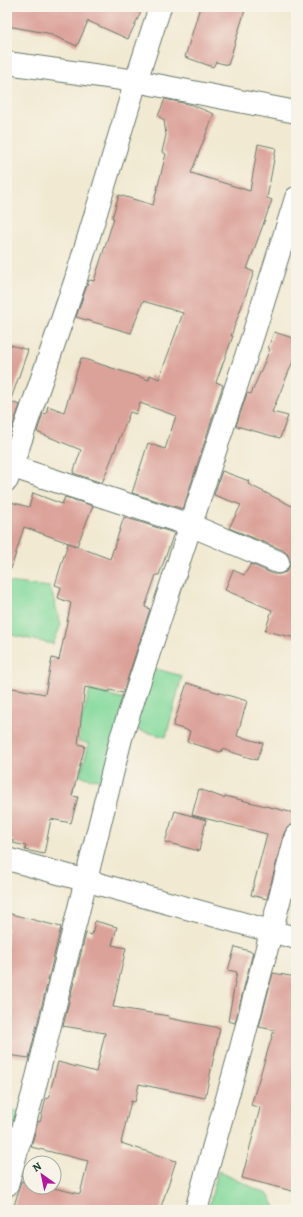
<svg xmlns="http://www.w3.org/2000/svg" width="303" height="1217" viewBox="0 0 303 1217" font-family="Alegreya,serif">
<rect width="100%" height="100%" fill="#f7f3e8"/>
<filter id="ink" filterUnits="userSpaceOnUse"><feTurbulence type="fractalNoise" baseFrequency=".025" numOctaves="2"/><feDisplacementMap in="SourceGraphic" scale="8" xChannelSelector="R" yChannelSelector="G"/><feConvolveMatrix kernelMatrix="1 2 1 2 8 2 1 2 1" color-interpolation-filters="sRGB"/></filter>
<filter id="wash" filterUnits="userSpaceOnUse"><feTurbulence type="fractalNoise" baseFrequency=".012" numOctaves="4" result="noise"/><feDisplacementMap in="SourceGraphic" scale="16" xChannelSelector="R" yChannelSelector="G"/><feGaussianBlur stdDeviation="0.9" result="paint"/><feColorMatrix in="noise" values="0 0 0 0 0 0 0 0 0 0 0 0 0 0 0 0 0 1.4 0 .05"/><feComposite in="paint" operator="in"/></filter>
<g filter="url(#wash)">
<rect width="100%" height="100%" fill="#f1e9d1"/>
<!-- green -->
<path fill="#85da9d" stroke="#528c68" d="M 7,582 L 50,587 L 61,625 L 53,644 L 7,634 Z
M 149,667 L 182,676 L 166,737 L 133,729 Z
M 90,690 L 128,700 L 106,782 L 80,776 L 89,744 L 76,740 Z
M 7,1109 L 22,1112 L 7,1159 Z
M 218,1171 L 269,1195 L 276,1210 L 208,1210 Z"/>
<g id="blocks">
<!-- building -->
<path fill="#dba29a" d="M 7,7 L 129,7 L 141,12 L 128,39 L 88,21 L 77,46 L 47,33 L 7,26 Z
M 200,7 L 246,7 L 228,65 L 216,62 L 213,67 L 185,57 Z
M 165,99 L 192,105 L 214,114 L 191,173 L 250,191 L 258,144 L 276,148 L 267,198 L 272,200 L 247,269 L 254,272 L 231,336 L 233,336 L 216,382 L 223,385 L 183,509 L 132,493 L 148,443 L 165,449 L 176,416 L 140,403 L 136,414 L 130,412 L 102,483 L 73,473 L 81,450 L 37,432 L 43,413 L 46,414 L 48,406 L 64,412 L 81,358 L 149,380 L 150,375 L 159,379 L 183,313 L 143,301 L 131,333 L 76,317 L 89,280 L 94,281 L 114,218 L 112,218 L 119,195 L 153,205 L 166,154 L 162,152 L 166,135 L 164,120 L 158,116 Z
M 274,332 L 296,339 L 296,354 L 272,412 L 288,416 L 280,438 L 236,426 L 247,393 L 251,394 L 270,349 L 268,348 Z
M 7,344 L 28,350 L 10,402 L 20,405 L 7,442 Z
M 222,471 L 249,481 L 248,484 L 296,508 L 296,638 L 265,631 L 272,610 L 225,590 L 233,570 L 244,575 L 251,564 L 273,574 L 280,574 L 286,572 L 290,566 L 290,561 L 288,555 L 283,550 L 229,528 L 241,505 L 214,495 Z
M 33,493 L 62,504 L 65,497 L 93,506 L 77,546 L 24,527 L 11,569 L 7,568 L 7,501 L 29,507 Z
M 124,517 L 174,533 L 159,575 L 156,575 L 145,607 L 150,609 L 123,693 L 110,690 L 109,692 L 85,687 L 78,744 L 85,746 L 72,796 L 78,797 L 71,823 L 51,819 L 44,854 L 25,850 L 26,846 L 13,843 L 13,840 L 7,839 L 7,687 L 45,694 L 52,658 L 59,660 L 71,603 L 58,598 L 61,587 L 55,585 L 68,543 L 110,559 Z
M 187,683 L 247,701 L 237,736 L 263,743 L 257,760 L 222,749 L 221,752 L 187,742 L 190,731 L 173,726 Z
M 199,789 L 224,798 L 225,796 L 294,813 L 291,825 L 287,828 L 284,833 L 267,899 L 251,895 L 267,834 L 192,815 Z
M 175,811 L 206,820 L 199,851 L 165,842 Z
M 7,913 L 61,927 L 29,1058 L 7,1055 Z
M 95,921 L 117,927 L 112,945 L 126,948 L 113,1007 L 169,1016 L 168,1018 L 220,1028 L 205,1098 L 139,1084 L 135,1102 L 131,1101 L 121,1143 L 176,1161 L 160,1210 L 13,1210 L 21,1181 L 30,1183 L 30,1187 L 49,1187 L 80,1194 L 88,1161 L 31,1147 L 38,1121 L 40,1122 L 46,1098 L 48,1099 L 58,1062 L 96,1072 L 105,1033 L 63,1026 L 86,933 L 92,935 Z
M 235,947 L 253,952 L 235,1023 L 228,1021 L 237,972 L 228,970 Z
M 273,973 L 296,977 L 296,1192 L 242,1178 L 260,1108 L 251,1105 L 274,1030 L 259,1027 Z"/>
</g>
</g>
<g filter="url(#ink)">
<use href="#blocks" fill-opacity="0" stroke="#68796b" stroke-width="1"/>
<g fill="none" stroke-linecap="round" stroke-linejoin="round">
<!-- minor casing -->
<g stroke="#68796b" stroke-width="24">
<path id="minor" d="M 7,63 L 136,81 L 296,112
M 7,465 L 190,525 L 278,562
M 7,480 L 75,282 L 136,81 L 160,7
M 7,1185 L 33,1094 L 121,738 L 253,335 L 296,198
M 196,1210 L 241,1048 L 296,836"/>
</g>
<!-- highway casing -->
<g stroke="#68796b" stroke-width="24">
<path id="highway" d="M 7,859 L 296,938"/>
</g>
<!-- minor -->
<use href="#minor" stroke="#fff" stroke-width="22"/>
<!-- highway -->
<use href="#highway" stroke="#fff" stroke-width="22"/>
</g>
</g>
<!-- margin -->
<rect width="303" height="1217" fill="none" stroke="#f7f3e8" stroke-width="24"/>
<!-- north arrow -->
<g transform="translate(42 1175) rotate(327)"><circle r="19" fill="#f7f3e8" stroke="#a1aaa0"/>
<path d="M0-3L7 15L0 10L-7 15Z" fill="#b5179e"/>
<text y="-6" font-size="11" font-weight="bold" text-anchor="middle" fill="#1f3d34">N</text>
</g>
</svg>
